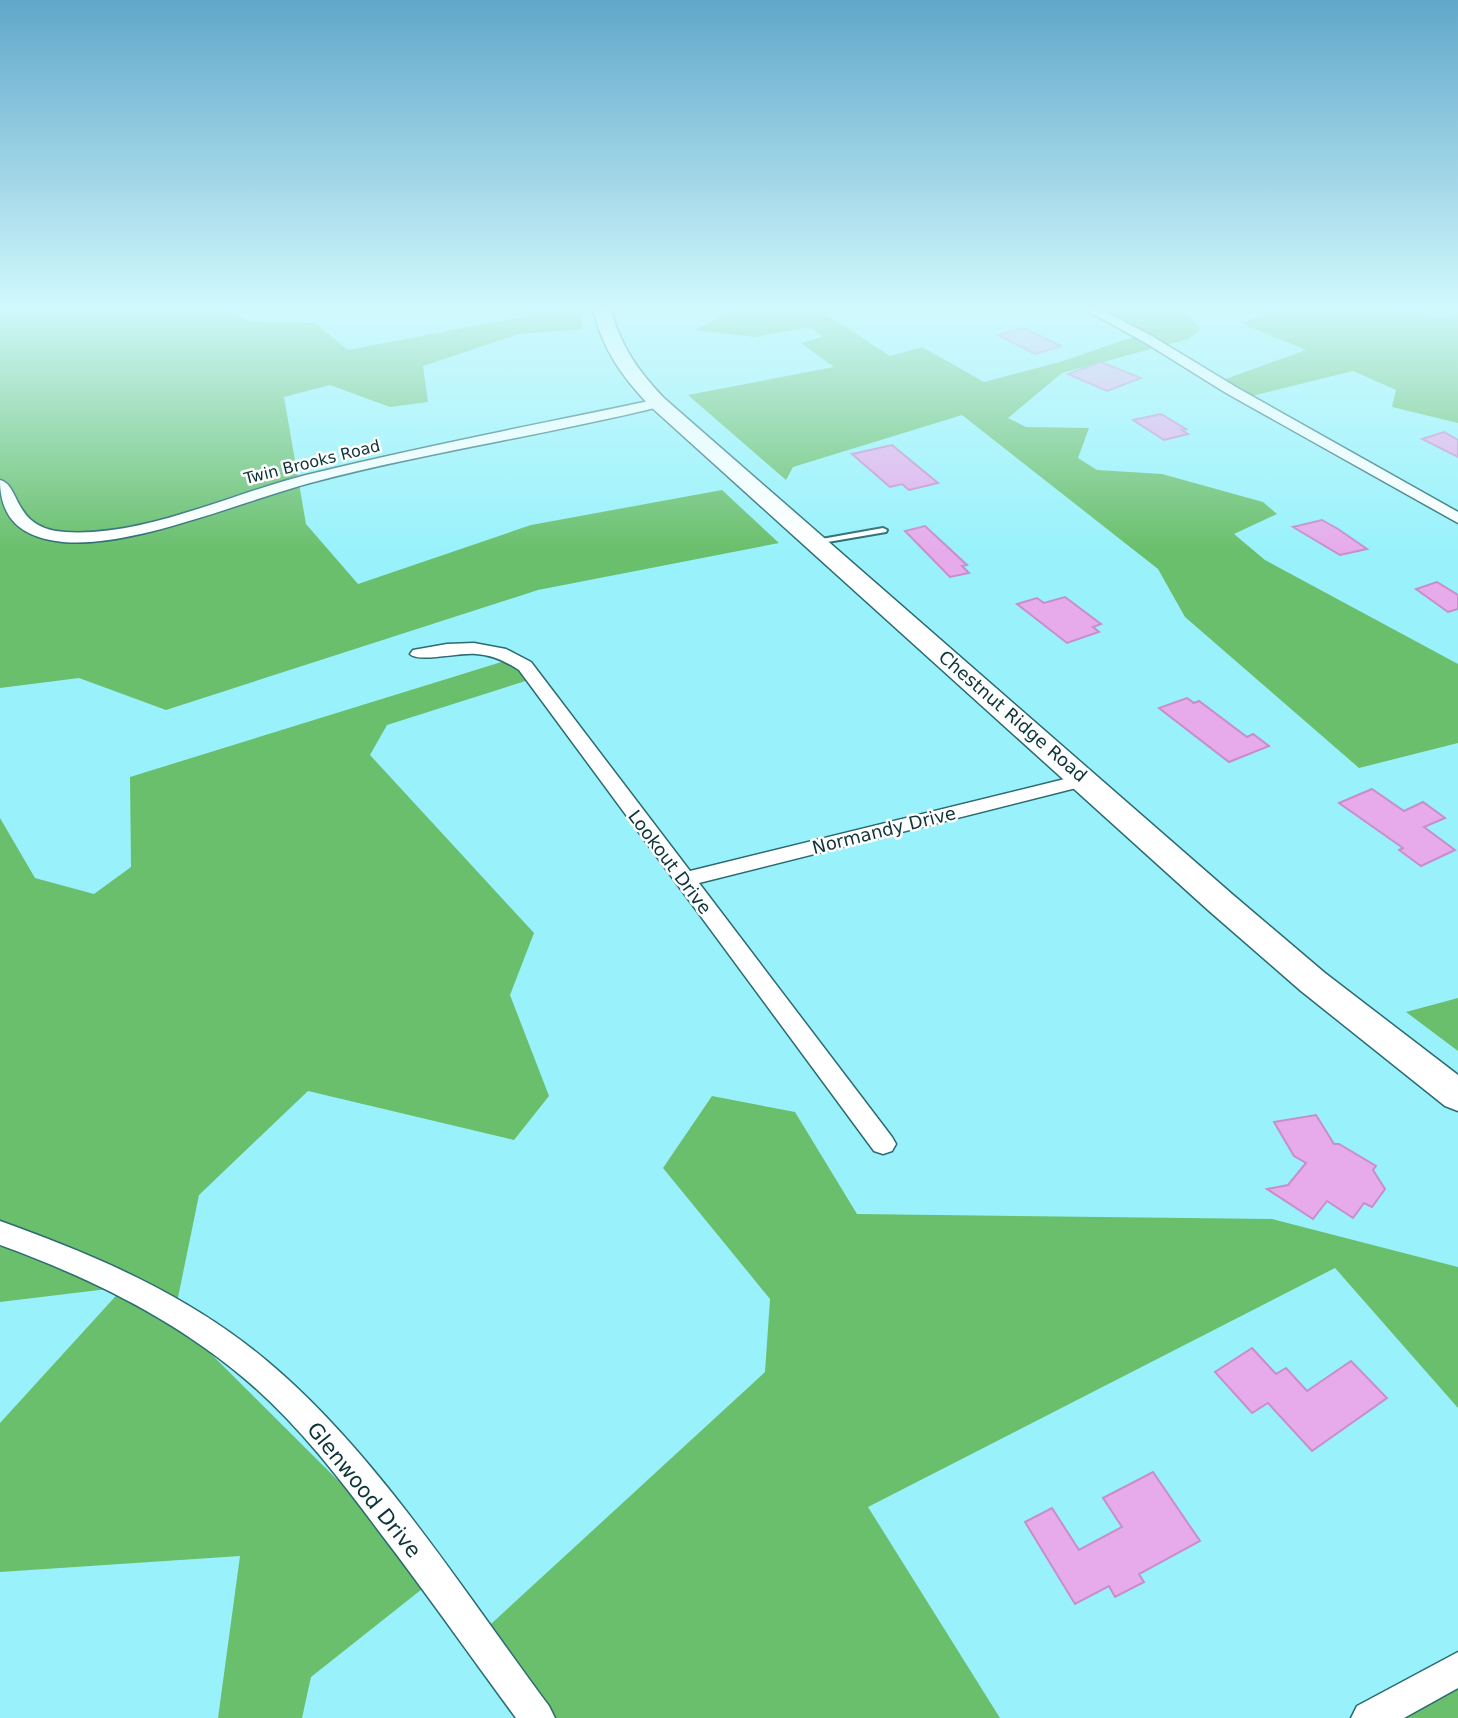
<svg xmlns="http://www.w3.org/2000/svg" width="1458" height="1718" viewBox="0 0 1458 1718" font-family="'DejaVu Sans',sans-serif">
<rect width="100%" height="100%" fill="#99f2fb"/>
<!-- forest -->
<path fill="#6abf6c" d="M 0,309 L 222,309 L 251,322 L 315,323 L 348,350 L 563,309 L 580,309 L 582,329 L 519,334 L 423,366 L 428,402 L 390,407 L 330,385 L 284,397 L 306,524 L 358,584 L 531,525 L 722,490 L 779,543 L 538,590 L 166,710 L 79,678 L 0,688 Z
M 736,309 L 839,309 L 827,315 L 890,356 L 922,347 L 984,382 L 1060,362 L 1142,334 L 1093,309 L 1182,309 L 1201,329 L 1188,339 L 1062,373 L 1008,418 L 1026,427 L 1089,428 L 1078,458 L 1097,470 L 1162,474 L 1263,502 L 1277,514 L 1234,534 L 1265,560 L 1458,664 L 1458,743 L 1359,768 L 1185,617 L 1158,569 L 962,415 L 793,467 L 786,480 L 688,395 L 834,367 L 801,343 L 823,337 L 811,327 L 754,337 L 695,330 Z
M 1283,309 L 1390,309 L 1439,318 L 1458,314 L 1458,423 L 1392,407 L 1396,390 L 1353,371 L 1248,397 L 1220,381 L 1306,350 L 1240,323 Z
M 508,660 L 535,678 L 387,725 L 370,755 L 534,933 L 510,995 L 549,1096 L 514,1140 L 308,1091 L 199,1195 L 174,1317 L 436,1578 L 311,1677 L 302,1718 L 218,1718 L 240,1556 L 0,1572 L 0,1423 L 124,1287 L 0,1302 L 0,818 L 35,878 L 94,894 L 131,867 L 130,777 Z
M 1458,998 L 1458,1051 L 1406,1012 Z
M 712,1096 L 795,1112 L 857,1214 L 1272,1219 L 1458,1267 L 1458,1408 L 1335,1268 L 868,1507 L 1000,1718 L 536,1718 L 479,1635 L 765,1372 L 770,1299 L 663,1168 Z
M 1458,1669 L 1458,1718 L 1369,1718 Z"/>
<!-- building -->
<path fill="#e7abeb" stroke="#c88ecc" stroke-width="2" d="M 1024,328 L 1061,346 L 1035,354 L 998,335 Z
M 1101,362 L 1141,378 L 1107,391 L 1068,374 Z
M 1161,414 L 1186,429 L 1182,430 L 1188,434 L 1164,440 L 1133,420 Z
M 1444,432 L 1458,440 L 1458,457 L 1422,439 Z
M 892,445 L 938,483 L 909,490 L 902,484 L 890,487 L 852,454 Z
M 1322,520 L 1338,529 L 1367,549 L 1340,555 L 1293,527 Z
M 925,526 L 967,565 L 962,566 L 969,573 L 950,577 L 905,531 Z
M 1437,582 L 1458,595 L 1458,609 L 1448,612 L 1416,589 Z
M 1065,597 L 1101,624 L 1093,627 L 1099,632 L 1067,643 L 1017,604 L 1037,598 L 1044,603 Z
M 1187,698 L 1194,703 L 1199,701 L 1247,737 L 1253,734 L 1269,746 L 1229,762 L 1159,708 Z
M 1372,789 L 1404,811 L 1423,802 L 1445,818 L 1424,827 L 1455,850 L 1421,866 L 1399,850 L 1403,848 L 1339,803 Z
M 1316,1115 L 1334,1144 L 1339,1144 L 1376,1166 L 1373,1170 L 1385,1189 L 1372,1207 L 1364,1203 L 1353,1218 L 1327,1201 L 1313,1219 L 1267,1189 L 1288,1185 L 1306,1163 L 1294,1156 L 1274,1122 Z
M 1252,1348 L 1276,1374 L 1286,1368 L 1307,1391 L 1351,1361 L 1387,1398 L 1312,1451 L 1268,1403 L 1252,1413 L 1215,1372 Z
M 1153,1472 L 1200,1541 L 1139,1574 L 1144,1582 L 1115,1597 L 1109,1586 L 1075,1604 L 1025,1522 L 1052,1508 L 1079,1550 L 1122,1527 L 1103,1498 Z"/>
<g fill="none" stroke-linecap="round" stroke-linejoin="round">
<!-- service casing -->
<g stroke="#2b6b71" stroke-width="4">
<path id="service" d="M 883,528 L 887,530 L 886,532 L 816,544 L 812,542 L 816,540 Z"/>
</g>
<!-- minor casing -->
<g stroke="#2b6b71" stroke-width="3">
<path id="minor" d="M 1084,309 L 1100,309 L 1152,336 L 1236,387 L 1458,512 L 1458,523 L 1226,393 L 1144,342 Z
M 658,399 L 665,403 L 663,406 C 546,435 426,452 310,483 C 240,502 133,548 63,542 C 24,538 0,521 0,480 C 21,485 12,529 65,532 C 144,537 230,494 306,475 C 422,446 541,424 658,399 Z
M 474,643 L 506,649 L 531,662 L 690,871 L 1085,774 L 1092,776 L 1095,780 L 1092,784 L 699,883 L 892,1137 L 896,1144 L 892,1151 L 883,1154 L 874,1151 L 519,670 C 505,661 492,655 476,654 C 461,652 418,663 410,654 L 413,650 L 447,644 Z
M 0,1221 C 95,1255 189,1295 267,1361 C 376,1452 464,1592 549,1706 L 555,1718 L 516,1718 C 471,1657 427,1594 381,1534 C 340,1479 298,1424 245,1379 C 173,1318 88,1277 0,1245 Z
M 1458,1652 L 1458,1688 L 1404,1718 L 1351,1718 L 1357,1706 Z"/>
</g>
<!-- secondary casing -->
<g stroke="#2b6b71" stroke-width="3">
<path id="secondary" d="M 593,309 L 611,309 C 620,346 639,372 665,399 L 1232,894 L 1325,973 L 1458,1075 L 1458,1111 L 1445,1106 L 1301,991 L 1208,910 L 651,407 C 623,378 602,349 593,309 Z"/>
</g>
<!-- service -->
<use href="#service" fill="#fff" fill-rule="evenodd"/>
<!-- minor -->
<use href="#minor" fill="#fff" fill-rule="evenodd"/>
<!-- secondary -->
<use href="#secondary" fill="#fff" fill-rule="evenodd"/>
</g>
<!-- sky -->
<linearGradient id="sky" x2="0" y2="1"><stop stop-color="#61a7ca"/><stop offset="0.56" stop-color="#d1f9fd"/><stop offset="1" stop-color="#d1f9fd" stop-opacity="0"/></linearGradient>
<rect width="1458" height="550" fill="url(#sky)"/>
<g text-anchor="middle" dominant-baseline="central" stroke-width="5" stroke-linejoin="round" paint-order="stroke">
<!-- far-street labels -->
<g font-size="16" fill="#0d3438" stroke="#fff">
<text transform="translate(312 462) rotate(-14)">Twin Brooks Road</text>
</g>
<!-- street labels -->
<g font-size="18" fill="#0d3438" stroke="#fff">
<text transform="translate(1013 716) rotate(41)">Chestnut Ridge Road</text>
<text transform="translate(884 830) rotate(-14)">Normandy Drive</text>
<text transform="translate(670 862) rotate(53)">Lookout Drive</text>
</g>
<!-- near-street labels -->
<g font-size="21" fill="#0d3438" stroke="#fff">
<text transform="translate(364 1490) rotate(51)">Glenwood Drive</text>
</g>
</g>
</svg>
